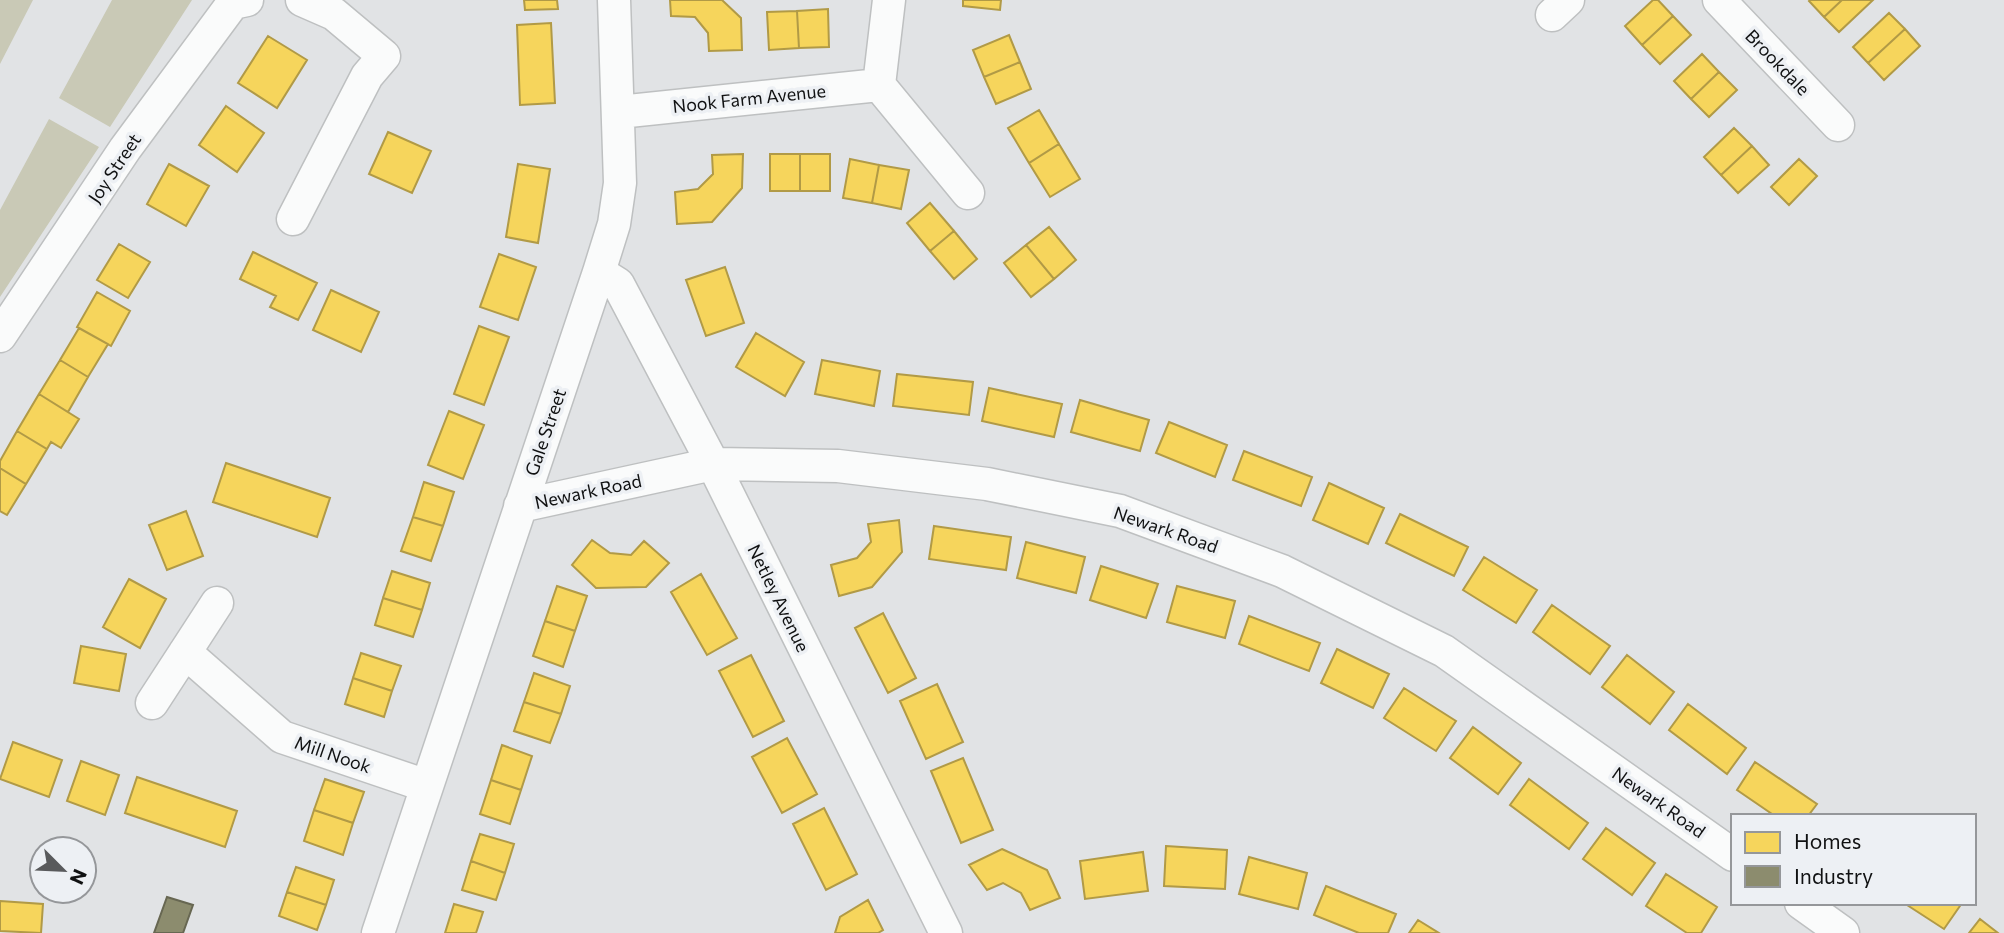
<svg xmlns="http://www.w3.org/2000/svg" width="2004" height="933" viewBox="0 0 2004 933" font-family="Commissioner,sans-serif">
<rect width="100%" height="100%" fill="#e1e3e5"/>
<!-- green -->
<path fill="#c9c9b6" d="M 0,0 L 33,0 L 0,64 Z
M 112,0 L 192,0 L 110,127 L 59,98 Z
M 49,119 L 99,147 L 0,297 L 0,210 Z"/>
<!-- homes -->
<path fill="#f6d55c" stroke="#b19a46" stroke-width="2" d="M 524,0 L 557,0 L 558,9 L 525,10 Z
M 670,0 L 722,0 L 741,18 L 742,50 L 709,51 L 708,33 L 695,17 L 671,16 Z
M 963,0 L 1001,0 L 1000,10 L 963,6 Z
M 1653,0 L 1658,0 L 1673,16 L 1642,45 L 1625,26 Z
M 1810,0 L 1842,0 L 1824,17 L 1809,1 Z
M 1842,0 L 1873,0 L 1839,32 L 1824,17 Z
M 828,9 L 829,47 L 799,48 L 797,11 Z
M 797,11 L 799,48 L 769,50 L 767,12 Z
M 1889,13 L 1905,29 L 1868,63 L 1853,47 Z
M 1673,16 L 1691,35 L 1660,64 L 1642,45 Z
M 551,23 L 555,103 L 520,105 L 517,25 Z
M 1905,29 L 1920,46 L 1884,80 L 1868,63 Z
M 1009,35 L 1020,62 L 984,77 L 973,50 Z
M 268,36 L 307,60 L 277,108 L 238,83 Z
M 1702,54 L 1719,72 L 1691,99 L 1674,81 Z
M 1020,62 L 1031,89 L 996,104 L 984,77 Z
M 1719,72 L 1737,90 L 1709,117 L 1691,99 Z
M 226,106 L 264,133 L 237,172 L 199,145 Z
M 1039,110 L 1059,144 L 1029,163 L 1008,128 Z
M 1734,128 L 1752,146 L 1721,175 L 1704,157 Z
M 388,132 L 431,151 L 412,193 L 369,174 Z
M 1059,144 L 1080,179 L 1050,197 L 1029,163 Z
M 1752,146 L 1769,165 L 1738,193 L 1721,175 Z
M 743,154 L 742,188 L 712,222 L 677,224 L 675,192 L 698,189 L 713,174 L 712,155 Z
M 770,154 L 800,154 L 800,191 L 770,191 Z
M 800,154 L 830,154 L 830,191 L 800,191 Z
M 850,159 L 879,165 L 872,203 L 843,198 Z
M 1799,159 L 1817,176 L 1789,205 L 1771,187 Z
M 169,164 L 209,186 L 186,226 L 147,204 Z
M 518,164 L 550,169 L 538,243 L 506,237 Z
M 879,165 L 909,170 L 901,209 L 872,203 Z
M 930,203 L 954,231 L 930,251 L 907,223 Z
M 1049,227 L 1076,260 L 1054,279 L 1026,245 Z
M 954,231 L 977,259 L 954,279 L 930,251 Z
M 119,244 L 150,262 L 128,298 L 97,280 Z
M 1026,245 L 1054,279 L 1031,297 L 1004,263 Z
M 253,252 L 317,283 L 298,320 L 270,307 L 276,296 L 240,279 Z
M 499,254 L 536,267 L 518,320 L 480,307 Z
M 725,267 L 744,323 L 706,336 L 686,280 Z
M 331,290 L 379,312 L 361,352 L 313,330 Z
M 97,292 L 130,311 L 111,346 L 77,327 Z
M 479,326 L 509,337 L 484,405 L 454,394 Z
M 79,328 L 108,344 L 88,377 L 60,360 Z
M 756,333 L 804,362 L 785,396 L 736,367 Z
M 60,360 L 88,377 L 68,412 L 39,394 Z
M 822,360 L 880,371 L 874,406 L 815,394 Z
M 897,374 L 973,382 L 969,415 L 893,406 Z
M 989,388 L 1062,404 L 1054,437 L 982,421 Z
M 39,394 L 79,419 L 61,448 L 51,442 L 47,449 L 17,431 Z
M 1080,400 L 1149,420 L 1140,451 L 1071,432 Z
M 449,411 L 484,425 L 463,479 L 428,465 Z
M 1169,422 L 1227,445 L 1215,477 L 1156,453 Z
M 17,431 L 47,449 L 26,484 L 0,468 L 0,461 Z
M 1244,451 L 1312,477 L 1301,506 L 1233,480 Z
M 226,463 L 330,498 L 317,537 L 213,502 Z
M 0,468 L 26,484 L 7,515 L 0,511 Z
M 424,482 L 454,492 L 443,526 L 413,517 Z
M 1329,483 L 1384,508 L 1368,544 L 1313,520 Z
M 186,511 L 203,556 L 167,570 L 149,525 Z
M 1400,514 L 1468,547 L 1454,576 L 1386,543 Z
M 413,517 L 443,526 L 431,561 L 401,551 Z
M 899,520 L 902,552 L 872,587 L 839,596 L 831,565 L 857,558 L 871,542 L 868,524 Z
M 934,526 L 1011,537 L 1006,570 L 929,559 Z
M 592,540 L 610,553 L 631,555 L 644,541 L 669,563 L 646,587 L 596,588 L 572,565 Z
M 1026,542 L 1085,557 L 1076,593 L 1017,578 Z
M 1484,557 L 1537,590 L 1516,623 L 1463,590 Z
M 1101,566 L 1158,584 L 1146,618 L 1090,600 Z
M 392,571 L 430,583 L 422,610 L 383,598 Z
M 701,574 L 737,638 L 707,655 L 671,592 Z
M 129,579 L 166,599 L 140,648 L 103,627 Z
M 557,586 L 587,596 L 575,631 L 545,621 Z
M 1177,586 L 1235,601 L 1225,638 L 1167,622 Z
M 383,598 L 422,610 L 413,637 L 375,625 Z
M 1552,605 L 1610,646 L 1590,674 L 1533,632 Z
M 883,613 L 916,678 L 888,693 L 855,628 Z
M 1249,616 L 1320,643 L 1309,671 L 1239,644 Z
M 545,621 L 575,631 L 563,667 L 533,656 Z
M 81,646 L 126,654 L 119,691 L 74,683 Z
M 1337,649 L 1389,674 L 1373,708 L 1321,683 Z
M 361,653 L 401,666 L 392,691 L 353,678 Z
M 751,655 L 784,721 L 753,737 L 719,671 Z
M 1627,655 L 1674,692 L 1650,724 L 1602,687 Z
M 534,673 L 570,686 L 561,714 L 524,702 Z
M 353,678 L 392,691 L 384,717 L 345,704 Z
M 937,684 L 963,742 L 926,759 L 900,701 Z
M 1404,688 L 1456,721 L 1436,751 L 1384,718 Z
M 524,702 L 561,714 L 550,743 L 514,731 Z
M 1688,704 L 1746,748 L 1727,774 L 1669,730 Z
M 1473,727 L 1521,763 L 1498,794 L 1450,758 Z
M 787,738 L 817,794 L 782,813 L 752,757 Z
M 13,742 L 62,760 L 49,797 L 0,779 Z
M 502,745 L 532,756 L 521,790 L 491,780 Z
M 963,758 L 993,830 L 961,843 L 931,771 Z
M 81,761 L 119,775 L 105,815 L 67,801 Z
M 1755,762 L 1817,804 L 1808,816 L 1775,816 L 1737,790 Z
M 137,777 L 237,811 L 225,847 L 125,813 Z
M 325,779 L 364,792 L 353,823 L 314,810 Z
M 1529,779 L 1588,823 L 1569,849 L 1510,805 Z
M 491,780 L 521,790 L 510,824 L 480,814 Z
M 824,808 L 857,874 L 826,890 L 793,824 Z
M 314,810 L 353,823 L 343,855 L 304,841 Z
M 1606,828 L 1655,863 L 1632,895 L 1583,859 Z
M 480,834 L 514,844 L 505,873 L 471,861 Z
M 1166,846 L 1227,850 L 1225,889 L 1164,886 Z
M 1002,849 L 1047,870 L 1060,898 L 1030,910 L 1021,893 L 1003,883 L 987,890 L 969,865 Z
M 1143,852 L 1148,891 L 1085,899 L 1080,861 Z
M 1249,857 L 1307,873 L 1298,909 L 1239,894 Z
M 471,861 L 505,873 L 496,900 L 462,890 Z
M 296,867 L 334,880 L 326,905 L 287,892 Z
M 1666,874 L 1717,907 L 1701,933 L 1687,933 L 1646,906 Z
M 1326,886 L 1396,914 L 1388,933 L 1359,933 L 1314,915 Z
M 287,892 L 326,905 L 317,930 L 279,916 Z
M 868,900 L 883,930 L 878,933 L 835,933 L 840,917 Z
M 0,901 L 43,904 L 41,933 L 0,931 Z
M 1904,903 L 1962,903 L 1944,929 Z
M 454,904 L 483,912 L 476,933 L 445,933 Z
M 1980,919 L 1998,933 L 1969,933 Z
M 1418,920 L 1439,933 L 1409,933 Z"/>
<!-- industry -->
<path fill="#8c8c6e" stroke="#676752" stroke-width="2" d="M 167,897 L 193,905 L 183,933 L 154,933 Z"/>
<g fill="none" stroke-linecap="round" stroke-linejoin="round">
<!-- minor casing -->
<g stroke="#bec0c1" stroke-width="35">
<path id="minor" d="M 1719,0 L 1838,125
M 1552,15 L 1568,0
M 879,85 L 889,0
M 619,112 L 879,85 L 968,193
M 293,219 L 367,76 L 384,56 L 334,14 L 302,0
M 599,272 L 618,284 L 713,464 L 946,933
M 0,336 L 125,149 L 233,3 L 247,0
M 520,506 L 713,464 L 838,466 L 987,484 L 1120,511 L 1282,571 L 1444,651 L 1733,855
M 185,652 L 282,737 L 427,786
M 152,703 L 217,603
M 1801,903 L 1843,933
M 378,933 L 599,272 L 614,224 L 620,183 L 614,0"/>
</g>
<!-- minor -->
<use href="#minor" stroke="#fafbfb" stroke-width="32"/>
</g>
<g text-anchor="middle" dominant-baseline="central" stroke-width="7" stroke-linejoin="round" paint-order="stroke">
<!-- street labels -->
<g font-size="18" fill="#101112" stroke="#edf0f4">
<text transform="translate(1778 62) rotate(46)">Brookdale</text>
<text transform="translate(749 98) rotate(-6)">Nook Farm Avenue</text>
<text transform="translate(114 168) rotate(-56)">Joy Street</text>
<text transform="translate(545 432) rotate(-71)">Gale Street</text>
<text transform="translate(588 491) rotate(-12)">Newark Road</text>
<text transform="translate(1166 529) rotate(19)">Newark Road</text>
<text transform="translate(779 598) rotate(64)">Netley Avenue</text>
<text transform="translate(333 754) rotate(19)">Mill Nook</text>
<text transform="translate(1659 802) rotate(35)">Newark Road</text>
</g>
</g>
<!-- legend -->
<rect x="1731" y="814" width="245" height="91" fill="#edf0f4" stroke="#95979a" stroke-width="2"/>
<rect x="1745" y="832" width="35" height="21" fill="#f6d55c" stroke="#95979a" stroke-width="2"/>
<text x="1794" y="849" font-size="21" fill="#101112">Homes</text>
<rect x="1745" y="866" width="35" height="21" fill="#8c8c6e" stroke="#95979a" stroke-width="2"/>
<text x="1794" y="884" font-size="21" fill="#101112">Industry</text>
<!-- north arrow -->
<g transform="translate(63 870) rotate(114)"><circle r="33" fill="#edf0f4" stroke="#95979a" stroke-width="2"/>
<path d="M0-5L12 26L0 18L-12 26Z" fill="#595a5c"/>
<text y="-10" font-size="19" font-weight="bold" text-anchor="middle" fill="#101112">N</text>
</g>
</svg>
